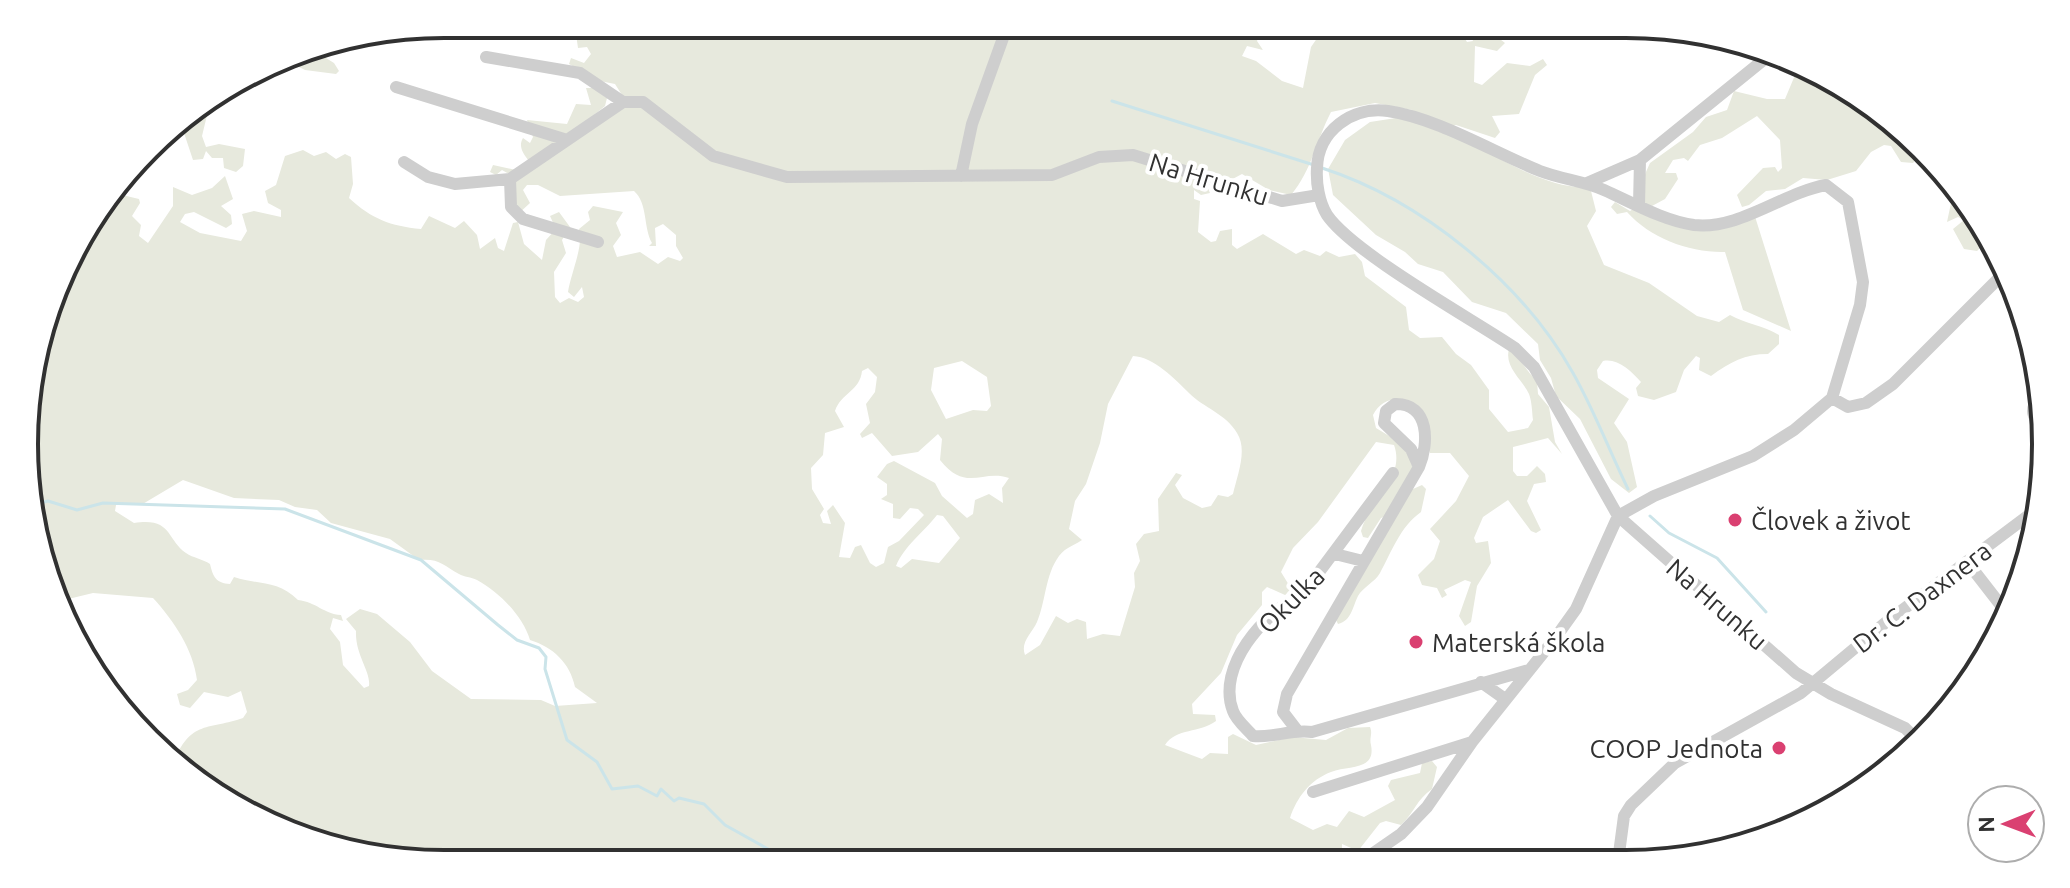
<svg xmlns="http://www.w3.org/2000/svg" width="2070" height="888" viewBox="0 0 2070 888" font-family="Ubuntu,sans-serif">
<rect width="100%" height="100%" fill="#fff"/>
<!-- green -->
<path fill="#e7e9dd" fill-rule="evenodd" d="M 563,24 L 1263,24 L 1257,41 L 1263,50 L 1247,46 L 1242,56 L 1256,61 L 1282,81 L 1303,88 L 1311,47 L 1327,24 L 1456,24 L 1467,42 L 1473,41 L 1467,24 L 1487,24 L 1488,30 L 1505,43 L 1497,51 L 1475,46 L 1474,82 L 1482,85 L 1507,63 L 1530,66 L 1543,59 L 1547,65 L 1535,75 L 1519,114 L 1492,116 L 1500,132 L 1495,138 L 1456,125 L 1448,127 C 1485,150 1545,191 1590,187 L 1596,211 L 1587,226 L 1604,265 L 1649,283 L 1697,316 L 1719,322 L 1730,315 C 1746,324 1763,325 1779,335 L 1779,344 L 1768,354 C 1745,354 1730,362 1711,376 L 1699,370 L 1700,358 L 1696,356 L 1684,370 L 1676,392 L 1654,400 L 1638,396 L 1636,388 L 1641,382 C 1631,371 1618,358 1603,361 L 1597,370 L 1598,378 L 1629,399 L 1614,423 L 1627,442 L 1637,487 L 1629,493 L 1611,479 L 1580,419 L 1556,396 L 1551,378 L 1540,360 L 1538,344 L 1506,313 L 1472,302 L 1443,272 L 1418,264 L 1405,252 L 1376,235 L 1333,195 L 1328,169 L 1345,140 L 1370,122 L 1396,118 L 1412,110 L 1375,103 L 1331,112 C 1316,141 1312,170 1291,195 L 1269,190 L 1242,174 L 1227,182 L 1217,174 L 1204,179 L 1210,193 L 1201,195 L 1194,190 L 1194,199 L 1200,201 L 1198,232 L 1211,242 L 1216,241 L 1220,231 L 1232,229 L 1232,245 L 1237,249 L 1263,234 L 1296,254 L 1304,250 L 1320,256 L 1326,251 L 1339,257 L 1355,254 L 1362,262 L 1365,276 L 1406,307 L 1409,330 L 1420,338 L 1442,337 L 1456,354 L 1471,365 L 1489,390 L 1489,409 L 1508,432 L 1528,428 L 1533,420 C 1532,412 1532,402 1529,394 C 1522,379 1504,367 1509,349 C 1519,355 1525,370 1537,381 L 1538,394 L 1549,407 L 1555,442 L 1562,454 L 1548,438 L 1513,447 L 1513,471 L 1517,476 L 1527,476 L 1537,466 L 1545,474 L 1546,482 L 1534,484 L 1527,501 L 1541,530 L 1536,533 L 1531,531 L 1508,500 L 1483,517 L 1474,538 L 1476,543 L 1488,541 L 1491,563 L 1477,586 L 1471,622 L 1465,626 L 1459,616 L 1471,582 L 1465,580 L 1444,590 L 1447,595 L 1442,598 L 1437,588 L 1422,585 L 1418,575 L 1434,559 L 1440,541 L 1430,529 L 1456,501 L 1469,476 L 1450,453 L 1430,453 L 1413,403 C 1398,395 1381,399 1373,415 L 1376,428 L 1414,451 L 1413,489 L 1422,485 L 1426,489 L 1421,512 C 1400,527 1392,551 1380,573 C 1375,582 1363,587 1358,596 C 1352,608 1352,620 1338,624 L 1335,618 L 1389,515 L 1381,518 L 1368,538 L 1363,537 L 1361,531 C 1369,501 1406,478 1394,445 L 1376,442 L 1318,522 L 1293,548 L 1281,572 L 1292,590 L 1285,595 L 1267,587 L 1262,592 L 1262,605 L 1237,635 L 1221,673 L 1192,704 L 1193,714 L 1215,715 L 1216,721 C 1200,733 1176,728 1165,745 L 1202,759 L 1210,753 L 1228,754 L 1228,737 L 1233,734 L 1256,745 L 1292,737 L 1326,740 L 1348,728 L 1370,727 C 1373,734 1369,738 1371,745 C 1376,771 1349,765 1331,772 C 1310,780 1297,797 1290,818 L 1313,830 L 1327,824 L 1337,827 L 1349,811 L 1364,817 L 1395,800 L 1388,786 L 1391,780 L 1420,773 L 1422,763 L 1432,761 L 1437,767 L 1432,789 C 1417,799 1414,813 1401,825 L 1386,821 L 1380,823 L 1358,851 L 1342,844 L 1342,861 L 444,864 L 309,842 L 173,764 C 190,719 210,730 243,718 L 247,712 L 241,691 L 228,697 L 204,692 L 190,708 L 180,705 L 177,694 L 188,690 L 197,680 C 193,649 174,621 153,598 L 93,593 L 60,601 L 32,525 L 32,363 L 81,234 L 114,193 L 139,199 L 140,203 L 132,216 L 141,225 L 139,236 L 148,243 L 173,206 L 173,187 L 192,195 L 212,188 L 225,176 L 233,199 L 221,206 L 231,215 L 232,224 L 226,228 L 194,212 L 185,214 L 180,222 L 200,233 L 241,241 L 247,231 L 242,214 L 254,211 L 281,217 L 281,210 L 268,203 L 265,191 L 276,185 L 285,156 L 303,150 L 314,156 L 326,152 L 336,159 L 345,154 L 351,157 L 353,184 L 349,198 C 372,219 390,226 421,229 L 429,216 L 455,228 L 464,221 L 477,235 L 480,249 L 495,238 L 498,248 L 504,251 L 513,223 L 518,222 L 524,244 L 542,260 L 546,240 L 556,229 L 550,216 L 559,212 L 570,227 L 562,240 L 566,253 L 554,272 L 555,297 L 560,303 L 569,298 L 578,302 L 584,297 L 582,287 L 574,297 L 568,292 C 571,273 584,245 579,229 L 590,220 L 588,212 L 593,206 L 623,212 L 616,223 L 621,235 L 613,246 L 617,257 L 640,252 L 658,264 L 668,257 L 680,261 L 683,258 L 676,246 L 676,235 L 663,224 L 655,228 L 656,246 L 649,246 L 652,243 C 643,227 648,203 634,191 L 560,196 L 538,185 L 527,185 L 523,190 L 530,203 L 517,215 L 509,174 L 502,170 L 496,175 L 490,172 L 493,165 L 516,170 L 529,161 C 523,154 518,146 523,138 L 530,143 L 533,137 L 527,120 L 567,124 L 576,104 L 591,105 L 586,88 L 593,88 L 607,98 L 605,106 L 594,115 L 629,106 L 615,84 L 600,81 L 569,64 L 571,58 L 584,63 L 591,54 L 587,47 L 578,48 L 576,34 ZM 1133,356 C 1154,357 1175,379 1189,393 C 1204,408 1226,414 1237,433 C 1248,450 1237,476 1233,494 L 1228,497 L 1218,495 L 1211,506 L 1202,508 L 1183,498 L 1175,485 L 1182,475 L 1176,473 L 1158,499 L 1159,531 L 1144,534 L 1136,544 L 1140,561 L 1134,573 L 1135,587 L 1120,636 L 1103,634 L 1087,639 L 1086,622 L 1077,619 L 1068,623 L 1056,616 L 1040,645 L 1025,655 C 1020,642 1032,633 1037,622 C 1046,601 1045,575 1059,556 C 1067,546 1072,547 1082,540 L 1069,529 L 1075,501 L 1086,484 L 1100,443 L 1108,404 ZM 962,361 L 987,377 L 991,406 L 987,411 L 973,410 L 946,419 L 931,390 L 934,368 ZM 868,368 L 877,377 L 875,392 L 866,404 L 870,423 L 860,434 L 862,438 L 872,433 L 892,456 L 918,452 L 938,434 L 942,439 L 940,460 C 966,493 982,469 1009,478 L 1002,488 L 1003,503 L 989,494 L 975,500 L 973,514 L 967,518 L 942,496 L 935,483 L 894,461 L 887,464 L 877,477 L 887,484 L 887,495 L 881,499 L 893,504 L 893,518 L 900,519 L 910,508 L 918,509 L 924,515 L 899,541 L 888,547 L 884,563 L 876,567 L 870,563 L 861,545 L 855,547 L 850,558 L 839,557 L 845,523 L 833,505 L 827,511 L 831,524 L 823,523 L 820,515 L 824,509 L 812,489 L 811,468 L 823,455 L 825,433 L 844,427 L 835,411 C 841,393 860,391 862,371 ZM 183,480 L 234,498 L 279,500 L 295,507 L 317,510 L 331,523 L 390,539 L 419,560 C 439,558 443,565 459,574 C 464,577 471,577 477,580 C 499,592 523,616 530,640 C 553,647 570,663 575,687 L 597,703 L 555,706 L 541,700 L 471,699 L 432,671 L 410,642 L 377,614 L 360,609 L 346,619 L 356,631 C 355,655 371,671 369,686 L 364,688 L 343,665 L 340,642 L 330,629 L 333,618 L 343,621 L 341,615 C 324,614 316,602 298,600 C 278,580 258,585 234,577 L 230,584 C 216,583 213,577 210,564 C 203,559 193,558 186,553 C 166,539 172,517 134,523 L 115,511 L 116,505 L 141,505 ZM 937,515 L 943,516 L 960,538 L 939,563 L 912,559 L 901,568 L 896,566 C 904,546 923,533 937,515 Z
M 313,50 L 334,63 L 339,71 L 336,74 L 305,70 L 285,60 L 300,51 Z
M 1798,68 L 1903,129 L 1917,158 L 1913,163 L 1901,162 L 1891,146 L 1884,145 L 1871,152 L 1856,171 L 1827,180 L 1803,178 L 1785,189 L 1766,191 L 1749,205 L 1742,207 L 1737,195 L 1763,168 L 1775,167 L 1778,172 L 1782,168 L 1780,140 L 1757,116 L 1722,138 L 1700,145 L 1688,161 L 1684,158 L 1673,160 L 1665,173 L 1676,173 L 1678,179 L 1665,199 L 1652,206 C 1683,245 1712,227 1751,212 L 1752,207 L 1791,331 L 1743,310 L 1725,252 C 1690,253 1650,238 1627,212 L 1617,214 L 1611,207 L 1615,202 L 1630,211 L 1639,205 L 1637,192 L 1650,163 L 1693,132 L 1706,117 L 1727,110 L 1734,91 L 1767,99 L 1785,99 Z
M 210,103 L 202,136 L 206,147 L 219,144 L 245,149 L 243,166 L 236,172 L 224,168 L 223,158 L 212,158 L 206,151 L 203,159 L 193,160 L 184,133 L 172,140 L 160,137 L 167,128 Z
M 1947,185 L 1980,229 L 1983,245 L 1977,251 L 1964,249 L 1953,229 L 1964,220 L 1958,217 L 1947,222 L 1951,203 Z"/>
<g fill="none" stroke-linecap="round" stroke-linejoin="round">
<!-- stream -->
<path stroke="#cbe4e9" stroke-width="3" d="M 1112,101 L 1314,165
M 1322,168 C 1421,200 1522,282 1573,373 C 1594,410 1609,450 1628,489
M 32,505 L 48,501 L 77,510 L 103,503 L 285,509 L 421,560 L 498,625 L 517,640 L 539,648 L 546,657 L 545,669 L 567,740 L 597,762 L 612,789 L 638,786 L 657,796 L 661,789 L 674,801 L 679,798 L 704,804 L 725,825 L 793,863
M 1650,516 L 1669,533 L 1717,558 L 1766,612"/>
<!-- minor -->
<path stroke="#cecece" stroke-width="12" d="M 486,57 L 580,73 L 623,102
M 396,87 L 564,139
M 404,162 L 428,177 L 455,184 L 510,179 L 623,102 L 643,102 L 713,156 L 787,177 L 1052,175 L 1099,157 L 1133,155 L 1282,201 L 1319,195
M 961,176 L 972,124 L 1007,27
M 510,179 L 511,207 L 523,219 L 598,242
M 1587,183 L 1640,160 L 1772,53
M 1639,205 L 1640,160
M 2040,396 C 2028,410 2033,417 2043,430
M 1832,398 L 1848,407 L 1866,403 L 1893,384 L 2006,271
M 1393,473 L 1302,595 C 1264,612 1216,667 1233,711 C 1236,720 1247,729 1253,736 C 1274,738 1291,729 1312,732 L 1529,670
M 1618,516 L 1654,496 L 1753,456 L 1794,430 L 1832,398 L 1860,305 L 1863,282 L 1848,202 L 1826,185 C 1782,193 1740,230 1694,225 C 1664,221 1631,202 1604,190 C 1583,181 1561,179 1540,171 C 1493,152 1437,118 1388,111 C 1352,106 1318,131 1317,168 C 1316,183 1319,202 1327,215 C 1353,253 1472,319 1515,348 L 1534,367 L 1618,516 L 1796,673 L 1831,694 L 1905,728 L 1918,741
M 1335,554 L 1363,561
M 1968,563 L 2006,612
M 1481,682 L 1505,699
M 1296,729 L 1283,712 L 1287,694 L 1419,467 C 1429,444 1430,403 1395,404 L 1386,411 L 1384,423 L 1411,449 L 1419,467
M 1313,792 L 1472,742
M 1362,861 L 1401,834 L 1427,807 L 1472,742 L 1556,637 L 1576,609 L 1618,516
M 1618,861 L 1624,816 L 1631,805 L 1675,763 L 1801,693 L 1885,623 L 2033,512"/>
</g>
<!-- markers -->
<g fill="#da4071" stroke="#fff" stroke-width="3">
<circle cx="1735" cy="520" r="8"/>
<circle cx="1416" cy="642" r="8"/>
<circle cx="1779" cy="748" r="8"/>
</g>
<g text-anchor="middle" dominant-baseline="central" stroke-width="8" stroke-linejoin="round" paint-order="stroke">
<!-- street labels -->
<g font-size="26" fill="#313131" stroke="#fff">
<text transform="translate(1209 179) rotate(17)">Na Hrunku</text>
<text transform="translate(1922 597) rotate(-37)">Dr. C. Daxnera</text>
<text transform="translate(1291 600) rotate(-45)">Okulka</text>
<text transform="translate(1717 604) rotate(41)">Na Hrunku</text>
</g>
<!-- poi labels -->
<g font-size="26" fill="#313131" stroke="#fff" text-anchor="start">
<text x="1751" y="520">Človek a život</text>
<text x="1432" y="642">Materská škola</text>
<text x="1763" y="748" text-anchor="end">COOP Jednota</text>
</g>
</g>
<!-- crop -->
<path d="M0 0H2070V888H0ZM444 38H1626A406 406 0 0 1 2032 444V444A406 406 0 0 1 1626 850H444A406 406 0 0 1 38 444V444A406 406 0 0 1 444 38Z" fill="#fff" fill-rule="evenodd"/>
<path fill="none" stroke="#313131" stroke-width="4" d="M444 38H1626A406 406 0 0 1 2032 444V444A406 406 0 0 1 1626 850H444A406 406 0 0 1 38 444V444A406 406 0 0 1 444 38Z"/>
<!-- north arrow -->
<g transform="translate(2006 824) rotate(269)"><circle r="38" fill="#ffffff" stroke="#adadad" stroke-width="2"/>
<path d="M0-6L14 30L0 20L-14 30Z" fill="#da4071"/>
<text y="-12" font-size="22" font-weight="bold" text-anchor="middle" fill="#313131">N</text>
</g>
</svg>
